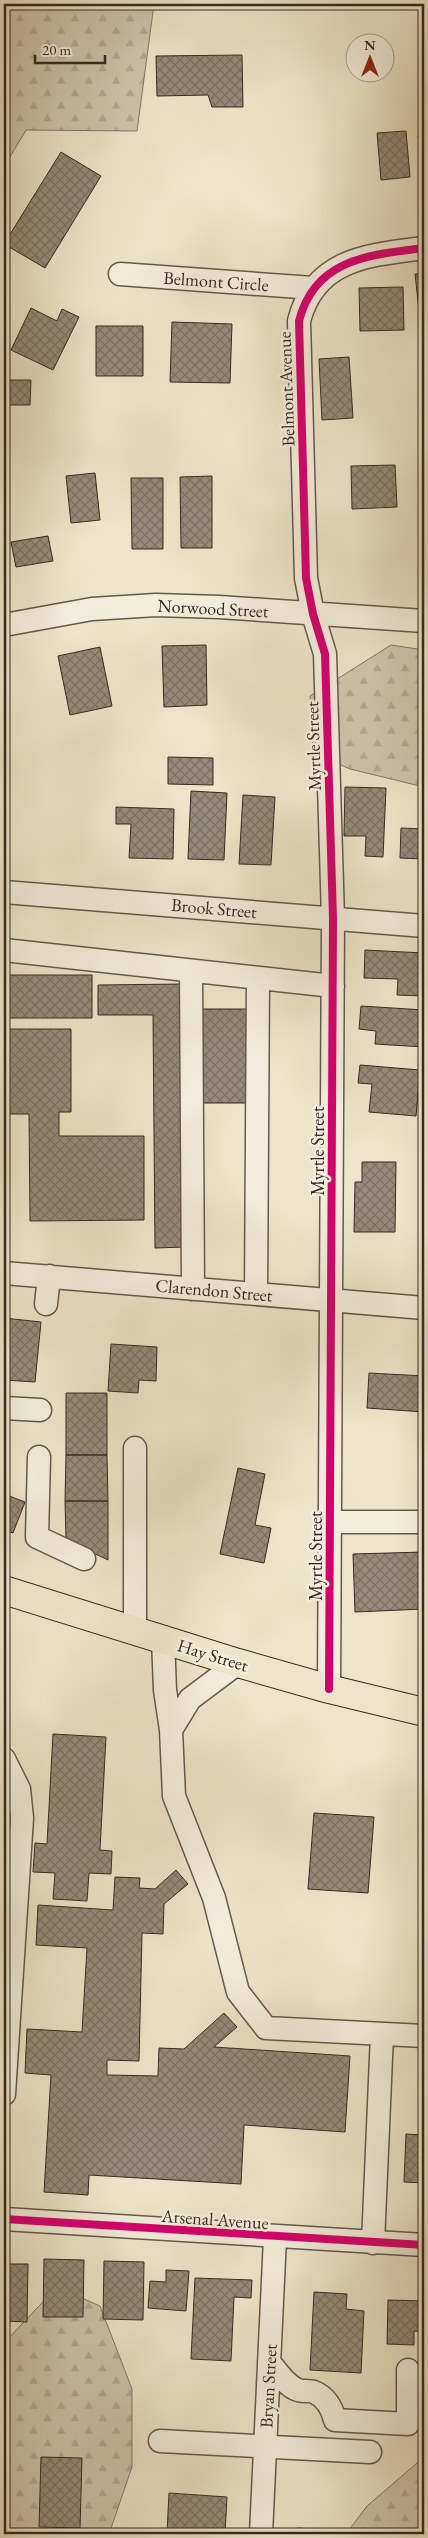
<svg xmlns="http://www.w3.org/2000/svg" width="428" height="2538" viewBox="0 0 428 2538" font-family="'EB Garamond',serif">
<defs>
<pattern id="forest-firs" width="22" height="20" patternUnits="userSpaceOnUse" patternTransform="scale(1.25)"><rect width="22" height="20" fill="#cec5ad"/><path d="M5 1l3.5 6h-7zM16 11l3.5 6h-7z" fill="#b2a995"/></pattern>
<pattern id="building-cross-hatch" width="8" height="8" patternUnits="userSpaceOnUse" patternTransform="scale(1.25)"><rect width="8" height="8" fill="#958b79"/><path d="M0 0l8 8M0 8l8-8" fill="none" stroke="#7a7263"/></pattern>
</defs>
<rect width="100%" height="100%" fill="#ede5c9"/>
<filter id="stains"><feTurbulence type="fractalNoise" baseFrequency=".004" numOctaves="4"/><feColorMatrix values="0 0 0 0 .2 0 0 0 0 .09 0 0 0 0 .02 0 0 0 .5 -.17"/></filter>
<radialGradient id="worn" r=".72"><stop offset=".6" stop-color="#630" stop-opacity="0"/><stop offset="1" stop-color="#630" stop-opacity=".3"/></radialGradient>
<!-- forest -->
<path fill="url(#forest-firs)" stroke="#827868" d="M 4,4 L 154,4 L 137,131 L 26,130 L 4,167 Z
M 391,645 L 424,650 L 424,787 L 350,769 L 313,753 L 310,696 Z
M 57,2287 L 100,2306 L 132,2389 L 132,2467 L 109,2534 L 4,2534 L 4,2343 Z
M 424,2457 L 424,2534 L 346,2534 L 367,2506 Z"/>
<!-- building -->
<path fill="url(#building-cross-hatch)" stroke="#352a22" d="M 242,55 L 243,107 L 212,107 L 208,95 L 157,96 L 156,56 Z
M 406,131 L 410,177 L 381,180 L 377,133 Z
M 424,135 L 424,180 L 418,136 Z
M 61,152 L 101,176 L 45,268 L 4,244 Z
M 424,273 L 424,337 L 422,338 L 415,274 Z
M 403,287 L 404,330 L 360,331 L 359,288 Z
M 31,308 L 57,321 L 62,309 L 79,317 L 53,370 L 11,350 Z
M 172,322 L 232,324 L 230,383 L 170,382 Z
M 96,326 L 143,326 L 143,376 L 96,376 Z
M 349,357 L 353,418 L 322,420 L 319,359 Z
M 4,380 L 31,380 L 30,405 L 4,405 Z
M 395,465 L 397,507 L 352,509 L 351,466 Z
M 95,473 L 100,520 L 71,523 L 66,476 Z
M 212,476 L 212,548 L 181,548 L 180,477 Z
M 131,478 L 163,478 L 163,549 L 132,549 Z
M 48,536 L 53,561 L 16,567 L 11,542 Z
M 206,645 L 207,705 L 164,707 L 162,646 Z
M 100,647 L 112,706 L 70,715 L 58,656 Z
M 168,757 L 213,758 L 213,785 L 168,784 Z
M 345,787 L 386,788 L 383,857 L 365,856 L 366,836 L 344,836 Z
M 191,791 L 227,793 L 224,860 L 188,859 Z
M 4,795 L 8,795 L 7,842 L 4,842 Z
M 243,795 L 275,797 L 271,865 L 239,864 Z
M 116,807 L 174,809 L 173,859 L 129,858 L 131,824 L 116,824 Z
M 401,828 L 424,829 L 424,859 L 400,858 Z
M 365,950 L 424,953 L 424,996 L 397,995 L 398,979 L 364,978 Z
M 4,975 L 92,975 L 92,1018 L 4,1018 Z
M 182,984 L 185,1247 L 155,1248 L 153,1015 L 98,1015 L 98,985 Z
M 361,1006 L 424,1010 L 424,1047 L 375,1044 L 376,1031 L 359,1029 Z
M 202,1009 L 247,1009 L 247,1103 L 202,1103 Z
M 4,1029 L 71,1029 L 71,1112 L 59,1112 L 59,1136 L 144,1136 L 144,1220 L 30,1221 L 29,1114 L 4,1114 Z
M 360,1065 L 420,1070 L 416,1116 L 369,1112 L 372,1084 L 358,1083 Z
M 362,1162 L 396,1162 L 395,1232 L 354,1232 L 355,1182 L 362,1182 Z
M 4,1318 L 41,1322 L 35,1382 L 4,1380 Z
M 111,1344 L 157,1347 L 156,1381 L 139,1380 L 138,1393 L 108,1391 Z
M 369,1373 L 424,1376 L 424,1412 L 367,1408 Z
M 66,1393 L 107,1393 L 107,1455 L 66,1455 Z
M 66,1455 L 107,1455 L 108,1501 L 65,1501 Z
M 238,1468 L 265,1474 L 255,1525 L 271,1528 L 264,1563 L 220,1554 Z
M 4,1494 L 25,1502 L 13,1533 L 4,1530 Z
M 65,1501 L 108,1501 L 108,1560 L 66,1540 Z
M 424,1552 L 424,1609 L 355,1612 L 353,1554 Z
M 53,1734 L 106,1737 L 100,1850 L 112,1851 L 111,1874 L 89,1873 L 87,1901 L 53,1899 L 55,1873 L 33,1872 L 35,1843 L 47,1844 Z
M 314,1813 L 374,1817 L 368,1893 L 308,1889 Z
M 176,1870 L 188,1884 L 164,1904 L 163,1934 L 142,1933 L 139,2061 L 107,2060 L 107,2075 L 158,2076 L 159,2048 L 184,2049 L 224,2013 L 237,2027 L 214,2047 L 350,2056 L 345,2132 L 244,2125 L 241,2184 L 89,2175 L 88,2195 L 44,2192 L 51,2075 L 25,2073 L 27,2029 L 82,2032 L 87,1948 L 36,1945 L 38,1905 L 113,1910 L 115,1877 L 140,1878 L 139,1888 L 155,1889 Z
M 406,2134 L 424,2135 L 424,2183 L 404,2182 Z
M 44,2259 L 84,2260 L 83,2317 L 43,2317 Z
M 104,2261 L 144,2262 L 143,2320 L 103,2319 Z
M 4,2264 L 28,2264 L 27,2322 L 4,2321 Z
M 166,2270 L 189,2271 L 186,2311 L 148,2308 L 150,2281 L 166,2282 Z
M 195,2278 L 252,2280 L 251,2298 L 234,2297 L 231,2361 L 191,2359 Z
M 314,2292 L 347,2294 L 346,2309 L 364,2311 L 361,2373 L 310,2370 Z
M 388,2300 L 424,2301 L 424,2332 L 414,2331 L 414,2345 L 387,2344 Z
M 41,2457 L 82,2458 L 80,2528 L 39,2527 Z
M 169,2493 L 227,2497 L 225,2534 L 167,2533 Z
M 297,2528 L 350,2531 L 349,2534 L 297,2534 Z"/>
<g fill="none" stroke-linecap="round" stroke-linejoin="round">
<!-- minor casing -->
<g stroke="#63594c" stroke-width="25">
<path id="minor" d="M 120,274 L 313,288
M 4,625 L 92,609 L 156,605 L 219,607 L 424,621
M 4,892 L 424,926
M 4,950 L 333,986
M 191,971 L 193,1289
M 4,1273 L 424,1308
M 256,1294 L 258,978
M 46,1304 L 49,1276
M 4,1408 L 40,1410
M 135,1448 L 135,1631
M 39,1457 L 37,1537 L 84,1559
M 330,1522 L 417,1522
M 163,1639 L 165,1690 L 171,1730 L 190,1699 L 238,1663
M 329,1689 L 333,918 L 325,654 L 313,614 L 306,578 L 299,321 C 315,258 370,255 424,248
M 171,1730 L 174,1796 L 214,1898 L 238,1992 L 266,2028 L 424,2036
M 4,1759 L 19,1789 L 22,1818 L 4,2094
M 4,2219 L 424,2245
M 373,2243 L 382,2034
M 269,2362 C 277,2371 286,2386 298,2390 C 303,2392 309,2390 314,2392 C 326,2397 332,2408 335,2420 L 408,2424 L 408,2370
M 160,2441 L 370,2452
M 261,2534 L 275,2238"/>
</g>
<!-- major casing -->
<g stroke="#352a22" stroke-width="30">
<path id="major" d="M 4,1590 L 238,1663 L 329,1689 L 424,1712"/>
</g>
<!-- minor -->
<use href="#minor" stroke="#f3eedc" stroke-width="22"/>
<!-- major -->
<use href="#major" stroke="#ede5c9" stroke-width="28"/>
<!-- cycleway casing -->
<g stroke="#f3eedc" stroke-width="11">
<path id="cycleway" d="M 329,1689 L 333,918 L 325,654 L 313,614 L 306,578 L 299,321 C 315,258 370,255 424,248
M 4,2219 L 424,2245"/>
</g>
<!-- cycleway -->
<use href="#cycleway" stroke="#d6006c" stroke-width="8"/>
</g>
<g text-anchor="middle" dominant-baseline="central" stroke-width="5" stroke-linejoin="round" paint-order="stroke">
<!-- street labels -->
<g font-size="18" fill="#352a22" stroke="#f3eedc">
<text transform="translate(216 281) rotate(4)">Belmont Circle</text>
<text transform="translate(286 389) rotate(-92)">Belmont Avenue</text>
<text transform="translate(213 608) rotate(3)">Norwood Street</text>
<text transform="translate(313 746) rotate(-92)">Myrtle Street</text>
<text transform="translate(214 908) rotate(5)">Brook Street</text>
<text transform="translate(317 1151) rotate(-90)">Myrtle Street</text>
<text transform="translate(214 1290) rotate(5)">Clarendon Street</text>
<text transform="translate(315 1556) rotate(-90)">Myrtle Street</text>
<text transform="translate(213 1655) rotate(17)">Hay Street</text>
<text transform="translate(215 2219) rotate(4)">Arsenal Avenue</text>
<text transform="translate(268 2386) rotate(-87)">Bryan Street</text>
</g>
</g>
<!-- margin -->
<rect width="428" height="2538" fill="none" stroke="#ede5c9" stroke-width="20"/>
<rect x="5" y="5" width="418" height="2528" fill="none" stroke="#352a22" stroke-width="2.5"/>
<rect x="10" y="10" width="408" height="2518" fill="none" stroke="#352a22"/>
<!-- north arrow -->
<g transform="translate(370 58)"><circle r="24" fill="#f3eedc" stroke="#a7a092"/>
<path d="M0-4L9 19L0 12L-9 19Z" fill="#8f2418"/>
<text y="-8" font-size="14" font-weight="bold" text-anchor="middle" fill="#352a22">N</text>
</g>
<!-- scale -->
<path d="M35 55v8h70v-8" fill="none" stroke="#352a22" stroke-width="2.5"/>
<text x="42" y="55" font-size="15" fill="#352a22" stroke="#f3eedc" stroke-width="4" paint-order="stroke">20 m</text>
<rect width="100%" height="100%" filter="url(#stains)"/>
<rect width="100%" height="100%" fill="url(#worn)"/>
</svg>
